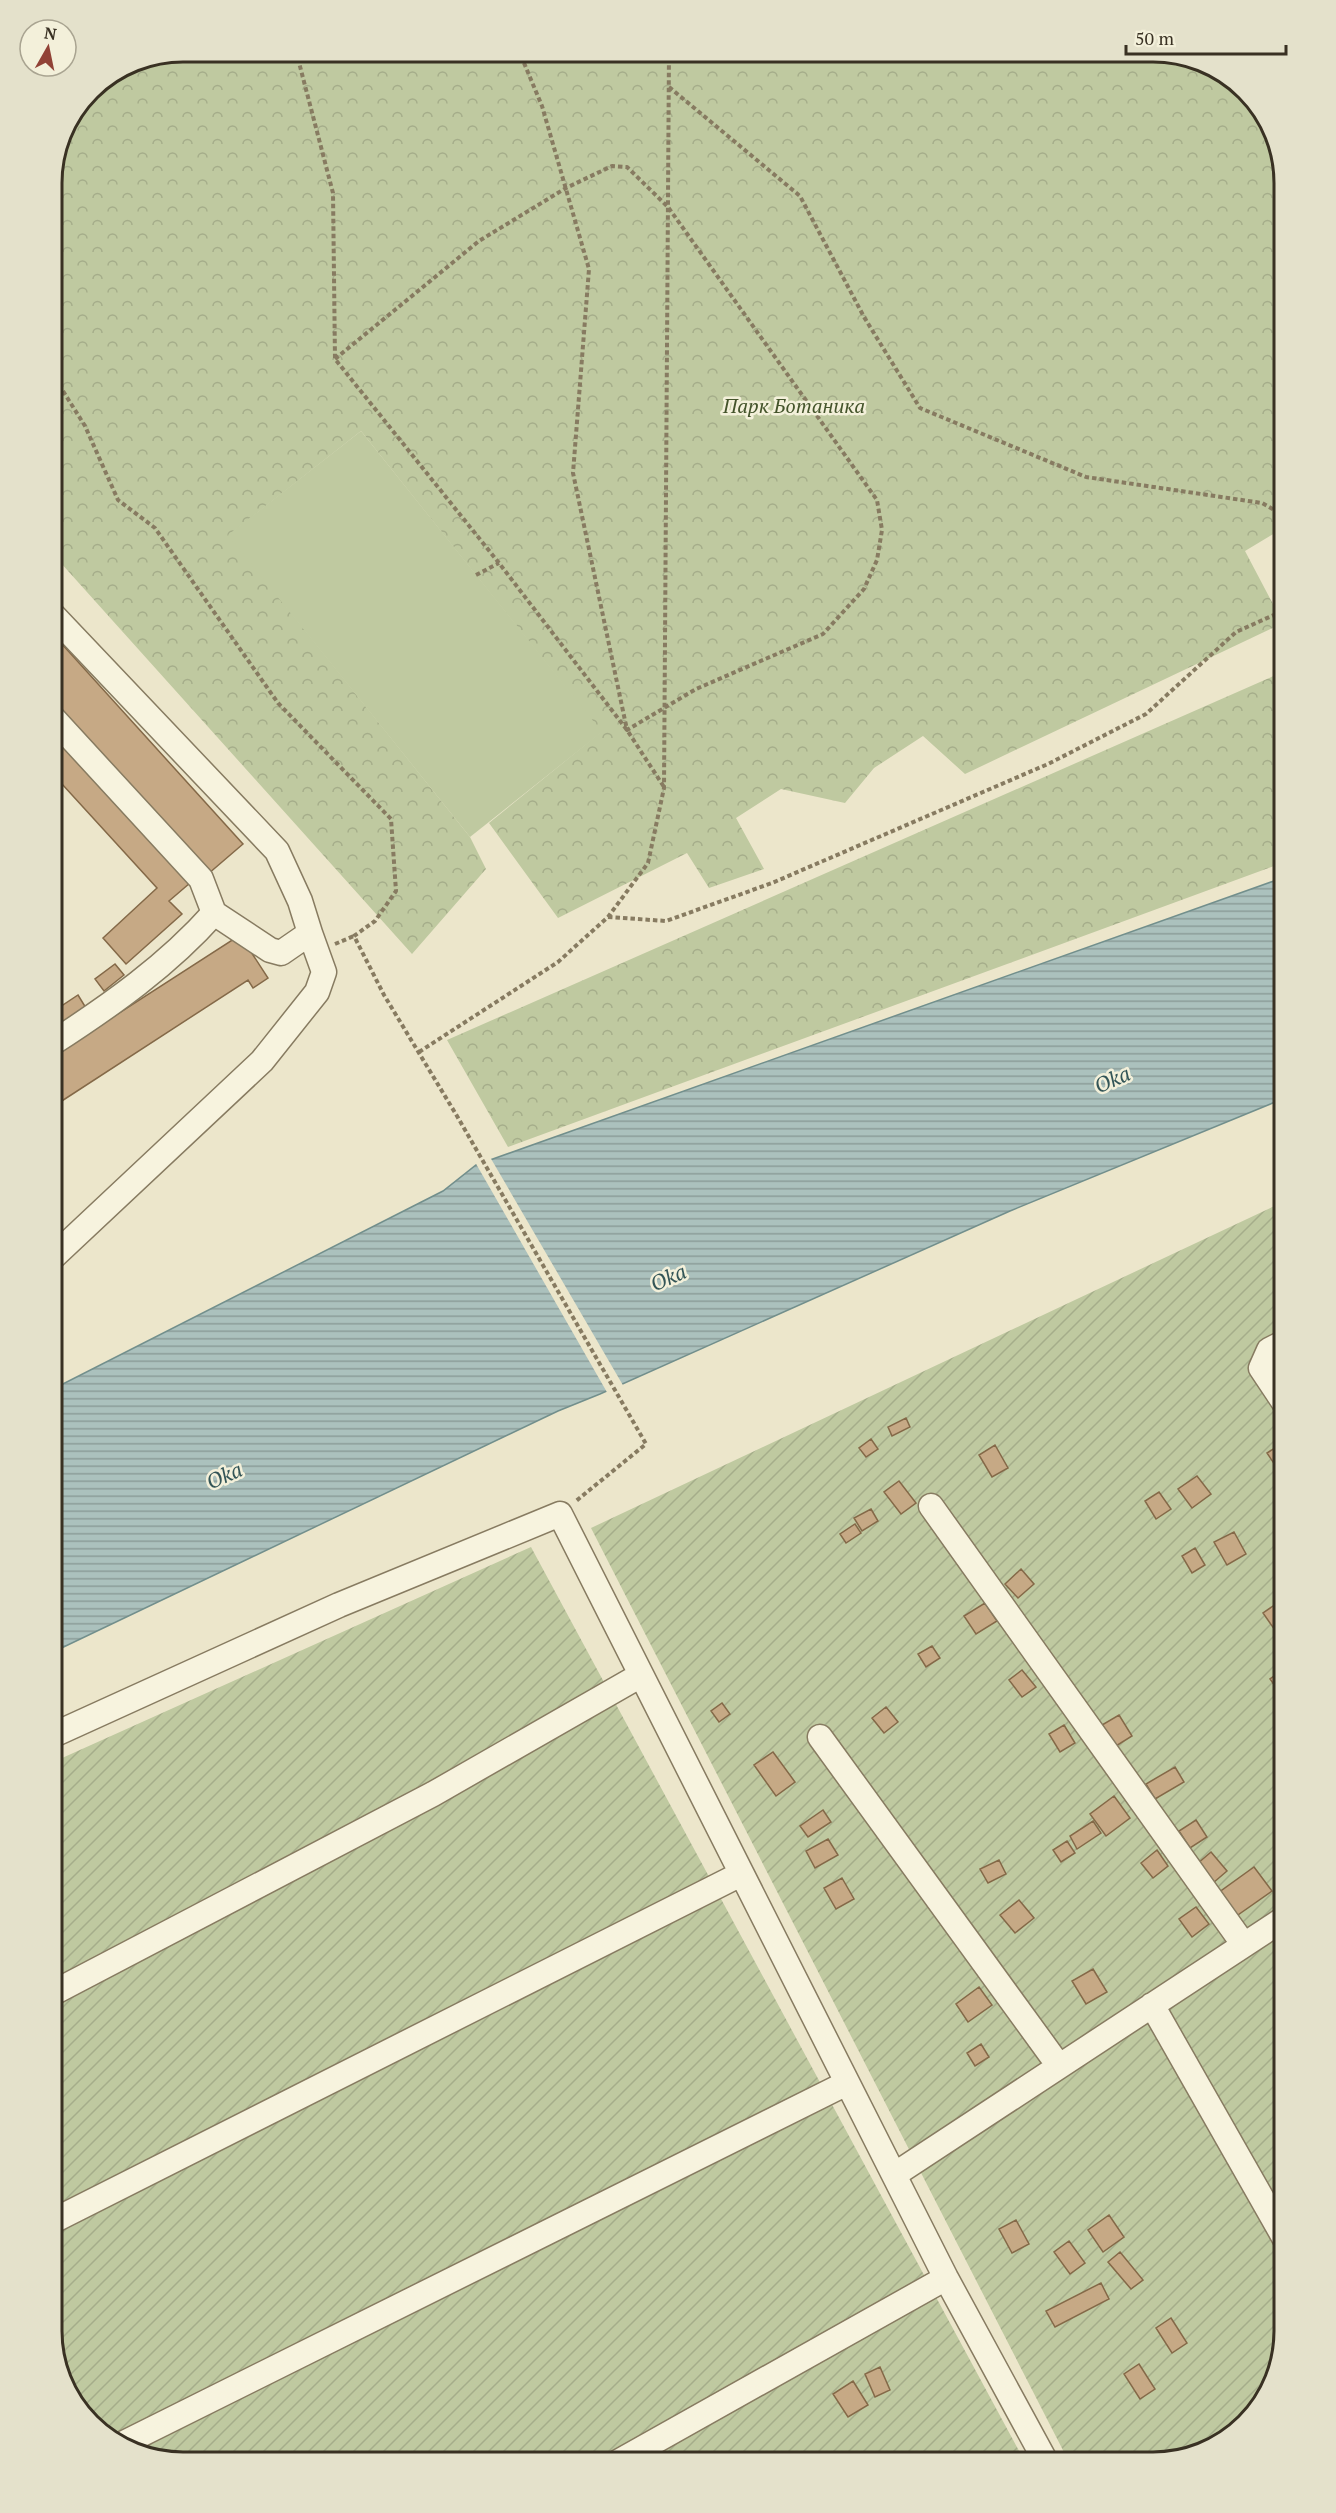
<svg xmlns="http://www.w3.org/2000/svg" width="1336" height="2513" viewBox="0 0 1336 2513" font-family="'PT Serif',serif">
<defs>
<pattern id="forest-crowns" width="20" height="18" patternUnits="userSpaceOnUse" patternTransform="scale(1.5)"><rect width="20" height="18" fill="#bfc9a0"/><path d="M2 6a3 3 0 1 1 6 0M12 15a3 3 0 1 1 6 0" fill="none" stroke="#a5ad8a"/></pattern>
<pattern id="garden-furrows" width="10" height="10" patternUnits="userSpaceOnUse" patternTransform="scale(1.5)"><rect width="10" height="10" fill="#bfc9a0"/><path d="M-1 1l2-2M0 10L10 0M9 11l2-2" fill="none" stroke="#a5ad8a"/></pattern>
<pattern id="water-rules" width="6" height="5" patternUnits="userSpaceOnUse" patternTransform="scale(1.5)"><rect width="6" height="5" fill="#abc1bd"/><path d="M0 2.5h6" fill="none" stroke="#8c9d99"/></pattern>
</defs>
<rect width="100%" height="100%" fill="#ece6cb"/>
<!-- forest -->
<path fill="url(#forest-crowns)" d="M 183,51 L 1162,51 L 1233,78 L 1275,132 L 1285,183 L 1285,527 L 1245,551 L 1283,623 L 965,774 L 923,736 L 874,768 L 845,803 L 781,789 L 736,818 L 764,869 L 709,888 L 687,853 L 558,918 L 489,823 L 601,732 L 361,431 L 229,535 L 470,837 L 486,869 L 412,954 L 51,552 L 51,175 L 61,132 L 90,89 L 133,61 Z
M 1285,671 L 1285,862 L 508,1147 L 447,1040 Z"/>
<!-- garden -->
<path fill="url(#garden-furrows)" d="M 1285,1201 L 1285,2331 L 1263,2403 L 1204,2452 L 1153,2462 L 1069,2462 L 591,1528 Z
M 531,1547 L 1025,2462 L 175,2462 L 109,2440 L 61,2381 L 51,2330 L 51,1763 Z"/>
<!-- pitch -->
<path fill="#bfc9a0" d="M 361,431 L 602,732 L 470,837 L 228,535 Z"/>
<!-- water -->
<path fill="url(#water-rules)" stroke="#728f8c" stroke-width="1.5" d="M 1285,877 L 1285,1098 L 1010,1211 L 600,1394 L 558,1411 L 51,1653 L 51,1390 L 443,1191 L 476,1165 Z"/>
<!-- pier -->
<path fill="#ece6cb" d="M 490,1157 L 624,1387 L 608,1394 L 475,1162 Z"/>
<!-- building -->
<path fill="#c6a985" stroke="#846948" stroke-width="1.5" d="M 51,632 L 243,844 L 208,874 L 51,701 Z
M 51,732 L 190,883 L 169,901 L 182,914 L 126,964 L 103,938 L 157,888 L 51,772 Z
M 240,935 L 268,978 L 253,988 L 248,980 L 51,1108 L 51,1057 Z
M 115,964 L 124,975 L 104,991 L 95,979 Z
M 78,995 L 86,1008 L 51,1032 L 51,1013 Z
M 906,1418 L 910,1427 L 892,1436 L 888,1427 Z
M 871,1439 L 878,1449 L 866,1457 L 859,1448 Z
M 1284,1442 L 1285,1472 L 1281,1474 L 1267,1453 Z
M 995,1445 L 1008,1468 L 992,1477 L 979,1455 Z
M 1197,1476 L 1211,1494 L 1192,1508 L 1178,1489 Z
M 899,1481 L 916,1503 L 901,1514 L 884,1492 Z
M 1159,1492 L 1171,1509 L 1156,1519 L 1145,1501 Z
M 871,1509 L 878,1521 L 862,1531 L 854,1518 Z
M 855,1524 L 861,1533 L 846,1543 L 840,1534 Z
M 1234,1532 L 1246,1554 L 1227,1565 L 1214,1542 Z
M 1195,1548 L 1205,1565 L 1192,1573 L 1182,1556 Z
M 1021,1569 L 1034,1584 L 1018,1598 L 1005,1584 Z
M 985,1603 L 997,1621 L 976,1634 L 964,1616 Z
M 1276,1604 L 1285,1617 L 1285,1627 L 1277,1633 L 1263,1613 Z
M 932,1646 L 940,1658 L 926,1667 L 918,1654 Z
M 1022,1670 L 1036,1687 L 1022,1697 L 1009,1680 Z
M 1282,1670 L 1285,1674 L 1285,1690 L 1280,1693 L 1270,1679 Z
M 722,1703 L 730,1714 L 719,1722 L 711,1711 Z
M 886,1707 L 898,1722 L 884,1733 L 872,1718 Z
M 1119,1715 L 1132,1736 L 1116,1746 L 1102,1725 Z
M 1064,1725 L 1075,1743 L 1060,1752 L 1049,1734 Z
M 773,1752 L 795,1782 L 776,1796 L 754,1765 Z
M 1175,1767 L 1184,1782 L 1155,1799 L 1146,1784 Z
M 1114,1796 L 1130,1818 L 1106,1836 L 1090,1814 Z
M 823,1810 L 831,1822 L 808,1837 L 800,1826 Z
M 1196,1820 L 1207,1837 L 1190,1848 L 1179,1831 Z
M 1093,1821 L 1101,1833 L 1077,1849 L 1070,1836 Z
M 828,1839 L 838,1855 L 815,1868 L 806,1851 Z
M 1067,1841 L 1075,1853 L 1061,1862 L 1053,1850 Z
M 1157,1850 L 1168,1866 L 1153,1878 L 1141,1863 Z
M 1211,1852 L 1227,1871 L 1213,1883 L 1197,1864 Z
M 999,1860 L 1006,1874 L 988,1883 L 980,1869 Z
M 1254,1867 L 1272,1891 L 1235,1917 L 1218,1893 Z
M 842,1878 L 854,1899 L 836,1909 L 824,1888 Z
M 1019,1900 L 1034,1918 L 1015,1933 L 1000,1915 Z
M 1196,1907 L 1209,1924 L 1192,1937 L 1179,1919 Z
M 1093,1969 L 1107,1992 L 1086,2004 L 1072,1981 Z
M 979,1987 L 992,2005 L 968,2022 L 956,2004 Z
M 981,2044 L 989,2057 L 975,2066 L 967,2053 Z
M 1109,2215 L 1124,2237 L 1103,2252 L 1088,2230 Z
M 1016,2220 L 1029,2244 L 1012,2253 L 999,2229 Z
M 1069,2241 L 1085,2263 L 1070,2274 L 1054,2252 Z
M 1120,2252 L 1143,2280 L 1131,2289 L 1108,2262 Z
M 1101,2283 L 1109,2299 L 1055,2327 L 1046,2311 Z
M 1171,2318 L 1187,2343 L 1172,2353 L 1156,2328 Z
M 1139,2364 L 1155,2389 L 1140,2399 L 1124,2374 Z
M 880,2367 L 890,2390 L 875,2397 L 865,2374 Z
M 853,2381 L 868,2405 L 848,2417 L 833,2394 Z"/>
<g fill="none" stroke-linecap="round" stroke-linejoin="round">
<!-- minor casing -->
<g stroke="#877b61" stroke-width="27">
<path id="minor" d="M 51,716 L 201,879 L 214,913
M 51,1044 C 110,1006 168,965 214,913 L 270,950 L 281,953 L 310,933 L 300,901 L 277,851 L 51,613
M 51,1259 L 262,1061 L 317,992 L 324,972 L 310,933
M 1285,1404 L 1261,1368 L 1269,1350 L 1285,1342
M 931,1506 L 1244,1945
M 51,1736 L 339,1605 L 560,1514 L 946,2278 L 1046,2462
M 820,1737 L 1059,2066
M 51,1994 L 433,1794 L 641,1675
M 1152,2005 L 1285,2239
M 894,2175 L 1285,1918
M 51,2222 L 741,1874
M 122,2444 L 847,2083
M 618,2462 L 946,2278"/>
</g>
<!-- path -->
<path stroke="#877b61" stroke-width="4" stroke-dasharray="4.5 3" stroke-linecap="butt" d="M 296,51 L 333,193 L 335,359 L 499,563 L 627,730 L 664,787
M 669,87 L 800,196 L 864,317 L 920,408 L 1086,477 L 1262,503 L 1285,516
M 335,359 L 479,241 L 566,188 L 612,166 L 627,167 L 668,207 L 877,500 L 882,530 L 877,560 L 864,589 L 823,634 L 696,689 L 627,730 L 573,473 L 589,269 L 542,106 L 519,51
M 51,372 L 85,426 L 118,500 L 155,528 L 278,703 L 391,819 L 396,891 L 375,921 L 354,936 L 384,995 L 457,1116 L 646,1444 L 576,1501
M 476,575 L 499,563
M 608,917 L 666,921 L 772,883 L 1048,764 L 1146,714 L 1236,632 L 1285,610
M 335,944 L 354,936
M 419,1052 L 558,962 L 608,917 L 648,863 L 664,788 L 669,51"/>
<!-- minor -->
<use href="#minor" stroke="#f7f3de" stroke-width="24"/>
</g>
<g text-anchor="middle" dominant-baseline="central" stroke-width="5" stroke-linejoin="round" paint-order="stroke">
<!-- park labels -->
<g font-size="20" font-style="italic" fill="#44542b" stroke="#f3f0da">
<text x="794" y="405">Парк Ботаника</text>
</g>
<!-- water labels -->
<g font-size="21" font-style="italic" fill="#335557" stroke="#f3f0da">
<text transform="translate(1112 1079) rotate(-24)">Oka</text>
<text transform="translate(668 1277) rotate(-24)">Oka</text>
<text transform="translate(224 1475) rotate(-24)">Oka</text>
</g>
</g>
<!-- crop -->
<path d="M0 0H1336V2513H0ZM183 62H1153A121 121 0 0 1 1274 183V2331A121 121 0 0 1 1153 2452H183A121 121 0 0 1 62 2331V183A121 121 0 0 1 183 62Z" fill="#e4e1cb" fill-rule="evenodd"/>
<path fill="none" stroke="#393123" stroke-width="3" d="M183 62H1153A121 121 0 0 1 1274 183V2331A121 121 0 0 1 1153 2452H183A121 121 0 0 1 62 2331V183A121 121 0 0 1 183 62Z"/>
<!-- north arrow -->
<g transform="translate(48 48) rotate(9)"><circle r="28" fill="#f3f0da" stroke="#a9a491" stroke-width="1.5"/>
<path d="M0-4.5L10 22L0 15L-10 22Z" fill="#914236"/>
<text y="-9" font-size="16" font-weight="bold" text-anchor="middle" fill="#393123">N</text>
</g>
<!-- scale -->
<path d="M1126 45v9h160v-9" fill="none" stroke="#393123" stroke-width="3"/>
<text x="1135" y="45" font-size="18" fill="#393123" stroke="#f3f0da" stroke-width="4.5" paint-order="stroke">50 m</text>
</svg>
